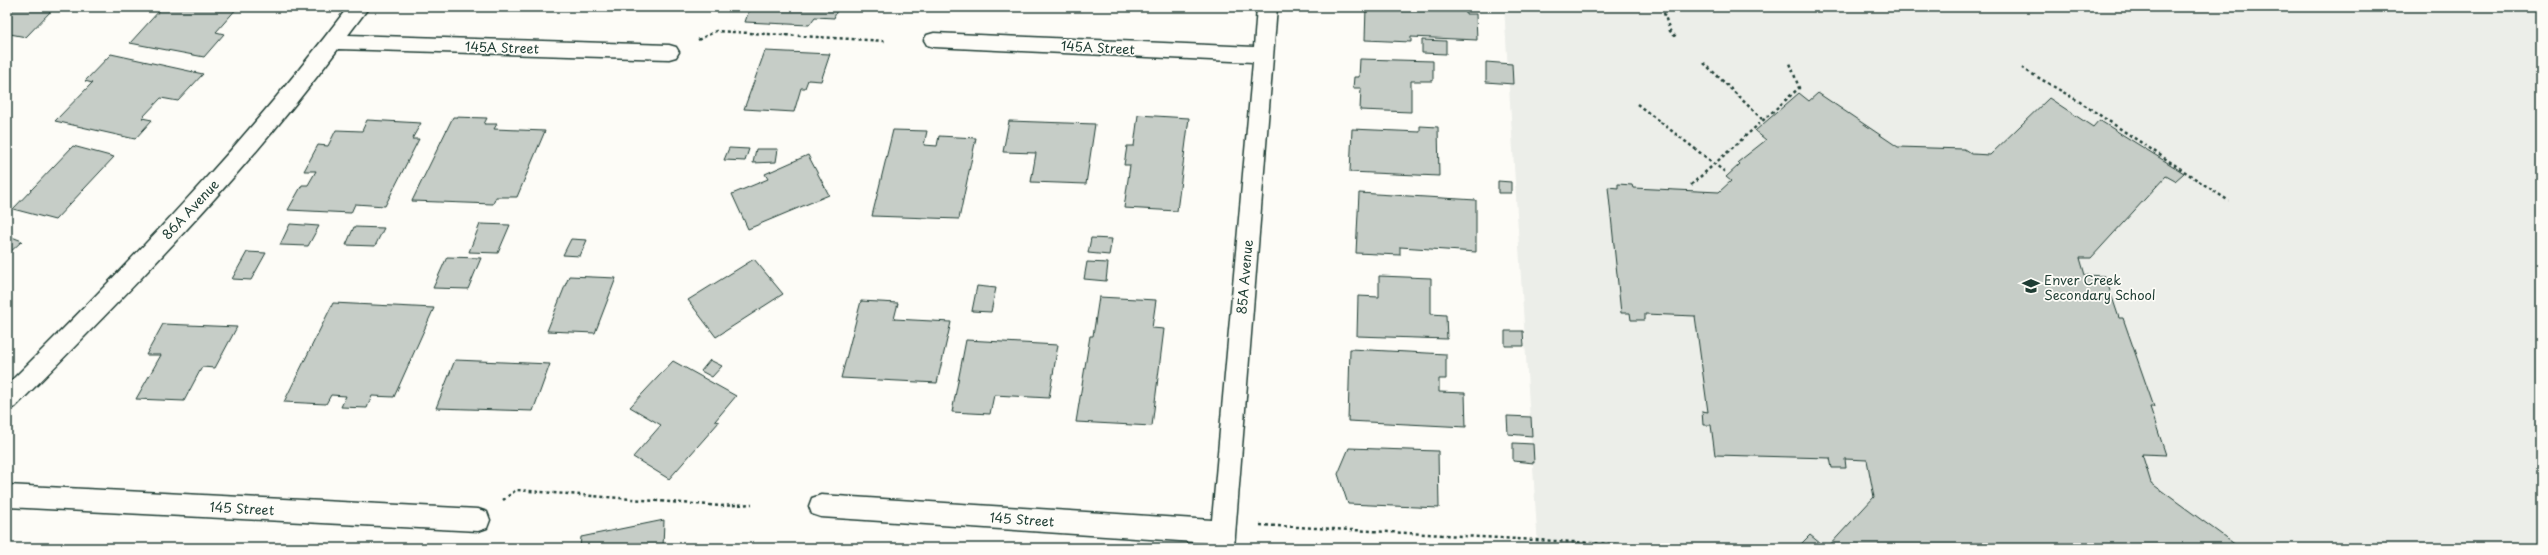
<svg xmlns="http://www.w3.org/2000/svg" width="2548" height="555" viewBox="0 0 2548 555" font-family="'Playpen Sans',sans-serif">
<rect width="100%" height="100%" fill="#fdfcf7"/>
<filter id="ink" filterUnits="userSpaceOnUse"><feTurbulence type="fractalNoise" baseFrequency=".025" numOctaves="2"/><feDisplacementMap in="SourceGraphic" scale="8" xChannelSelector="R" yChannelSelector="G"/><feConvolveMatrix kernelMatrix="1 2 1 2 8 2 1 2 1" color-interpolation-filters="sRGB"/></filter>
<g filter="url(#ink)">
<!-- built -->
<path fill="#eceee9" d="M 1504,7 L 2531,7 L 2541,23 L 2541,548 L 1538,548 Z"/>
<!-- building -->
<path fill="#c6cdc7" stroke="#1f3d34" d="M 7,7 L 35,7 L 51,11 L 26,37 L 10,34 L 7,36 Z
M 154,7 L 238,7 L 216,32 L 224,34 L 204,57 L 130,43 L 160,10 L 152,9 Z
M 750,7 L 838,7 L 834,18 L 815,17 L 809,25 L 745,22 Z
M 1366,7 L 1466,7 L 1466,14 L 1476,14 L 1477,40 L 1411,37 L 1411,42 L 1365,40 Z
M 1422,40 L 1446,41 L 1446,54 L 1422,53 Z
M 765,51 L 830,54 L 821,81 L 808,80 L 805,88 L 801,88 L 794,112 L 744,109 Z
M 111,54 L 203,74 L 178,101 L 161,98 L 142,118 L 152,120 L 135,139 L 55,121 L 92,83 L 85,81 Z
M 1360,59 L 1433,61 L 1433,81 L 1411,81 L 1411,112 L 1360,110 L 1361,88 L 1353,88 L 1354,77 L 1359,77 Z
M 1486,62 L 1512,64 L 1513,84 L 1486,82 Z
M 1799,93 L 1809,101 L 1818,93 L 1898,147 L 1964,149 L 1972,154 L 1990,155 L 2049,98 L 2093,127 L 2099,120 L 2184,173 L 2175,181 L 2166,176 L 2091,258 L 2080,258 L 2085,275 L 2105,276 L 2119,318 L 2123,318 L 2154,407 L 2150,407 L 2166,455 L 2142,454 L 2151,483 L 2240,548 L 1827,548 L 1874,497 L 1867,460 L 1845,459 L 1846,468 L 1832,468 L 1830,458 L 1715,455 L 1711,425 L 1703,425 L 1702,411 L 1708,412 L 1695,316 L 1645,314 L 1645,320 L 1631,320 L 1630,313 L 1621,313 L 1608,187 L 1618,188 L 1618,184 L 1632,185 L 1633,188 L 1719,192 L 1731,181 L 1726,177 L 1740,164 L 1738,162 L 1766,140 L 1755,131 Z
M 1138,115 L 1189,118 L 1177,211 L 1124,208 L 1130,165 L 1124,165 L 1127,146 L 1134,146 Z
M 453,117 L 487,118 L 484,124 L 497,124 L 494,129 L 545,131 L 517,197 L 496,197 L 493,204 L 412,201 Z
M 367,120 L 421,123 L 412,139 L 419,139 L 385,206 L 355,204 L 351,213 L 288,210 L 302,185 L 308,185 L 316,171 L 304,171 L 318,145 L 328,146 L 336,130 L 362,131 Z
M 1009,121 L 1095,124 L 1086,184 L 1031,182 L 1036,153 L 1003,152 Z
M 1420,126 L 1438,127 L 1439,176 L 1350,172 L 1352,129 L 1420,132 Z
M 893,130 L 927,131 L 924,145 L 937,146 L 939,136 L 976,138 L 959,219 L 872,216 Z
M 73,146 L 114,157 L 55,220 L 13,209 Z
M 729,148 L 749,149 L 745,161 L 724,160 Z
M 756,149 L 778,149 L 776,162 L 753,163 Z
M 808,155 L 829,195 L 748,229 L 732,194 L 768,179 L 765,174 Z
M 1498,181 L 1511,182 L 1511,193 L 1498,193 Z
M 1359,193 L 1476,200 L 1476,252 L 1400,247 L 1400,255 L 1356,253 Z
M 290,224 L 319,226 L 308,246 L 280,245 Z
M 480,224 L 510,225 L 498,253 L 469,252 Z
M 354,227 L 384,228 L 375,246 L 346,245 Z
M 7,235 L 22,241 L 7,255 Z
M 1091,238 L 1112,239 L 1109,255 L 1088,253 Z
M 571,239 L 587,240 L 580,256 L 563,255 Z
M 247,252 L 266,253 L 251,280 L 232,279 Z
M 447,257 L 481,258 L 468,289 L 433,288 Z
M 754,259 L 783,294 L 716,337 L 688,300 Z
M 1087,262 L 1108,263 L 1106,281 L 1084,279 Z
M 569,276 L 616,278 L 595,333 L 547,331 Z
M 1379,276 L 1431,278 L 1431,314 L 1446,315 L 1447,339 L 1357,336 L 1358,296 L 1379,297 Z
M 977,286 L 996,288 L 991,312 L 972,311 Z
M 1099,297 L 1156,300 L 1152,328 L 1164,329 L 1152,426 L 1076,422 L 1090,336 L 1093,336 Z
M 861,301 L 898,303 L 894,319 L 951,322 L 937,383 L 841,378 Z
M 333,303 L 434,308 L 394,397 L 372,396 L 367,408 L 341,407 L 346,396 L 331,395 L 326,404 L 284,402 Z
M 163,324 L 237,327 L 215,368 L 202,367 L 184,401 L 136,399 L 161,355 L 146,355 Z
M 1505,331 L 1523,331 L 1524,346 L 1505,346 Z
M 966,340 L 1058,345 L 1049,398 L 994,395 L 990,414 L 952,412 Z
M 1350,349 L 1446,354 L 1446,379 L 1439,379 L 1439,392 L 1465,393 L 1466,427 L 1348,421 Z
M 455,360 L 550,364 L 533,411 L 436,408 Z
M 710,360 L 722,366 L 712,377 L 701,371 Z
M 673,361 L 736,396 L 715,421 L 719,422 L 669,479 L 633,457 L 661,425 L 630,407 Z
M 1507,416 L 1531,417 L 1532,436 L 1508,434 Z
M 1513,443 L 1533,444 L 1534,463 L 1513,461 Z
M 1349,448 L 1438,451 L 1439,508 L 1348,504 L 1338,474 Z
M 664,520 L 663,548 L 580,548 L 581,537 Z
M 1810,535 L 1826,548 L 1797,548 Z"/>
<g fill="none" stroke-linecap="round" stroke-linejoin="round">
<!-- street casing -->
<g stroke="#1f3d34" stroke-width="3">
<path id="street" d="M 348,7 L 369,7 L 348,35 L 669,45 L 676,47 L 679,52 L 676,57 L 669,59 L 338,49 C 242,178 128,293 15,407 L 7,410 L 7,385 C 128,265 245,143 348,7 Z
M 1257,7 L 1277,7 L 1234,548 L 1210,548 L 1210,543 L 821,517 L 812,514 L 809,506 L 812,498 L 821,495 L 1212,520 L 1253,62 L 934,47 L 927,45 L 924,40 L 927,35 L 934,33 L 1254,47 Z
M 7,485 L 478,509 L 487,512 L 490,520 L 487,528 L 478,531 L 7,507 Z"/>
</g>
<!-- path -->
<path stroke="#1f3d34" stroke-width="2.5" stroke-dasharray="3 3" stroke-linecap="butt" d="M 1662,7 L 1670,31 L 1676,37
M 698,40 L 716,31 L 885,41
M 1704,63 L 1762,119
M 2022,68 L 2080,102 L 2229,201
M 1637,104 L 1725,172
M 1691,185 L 1799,88 L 1790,63
M 503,500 L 516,490 L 721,506 L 752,504
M 1260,525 L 1665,547"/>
<!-- street -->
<use href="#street" fill="#fdfcf7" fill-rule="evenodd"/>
</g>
</g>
<!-- icons -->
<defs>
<g id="school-bare" transform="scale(1.38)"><path d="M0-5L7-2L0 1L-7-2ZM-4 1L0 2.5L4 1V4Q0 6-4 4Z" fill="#1f3d34" stroke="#fdfcf7" stroke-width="2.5" paint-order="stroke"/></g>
</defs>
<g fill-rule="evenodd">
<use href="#school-bare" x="2031" y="286"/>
</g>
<g text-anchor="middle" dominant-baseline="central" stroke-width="3.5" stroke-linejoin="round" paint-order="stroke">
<!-- street labels -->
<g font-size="13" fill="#1f3d34" stroke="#fdfcf7">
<text transform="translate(502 47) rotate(2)">145A Street</text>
<text transform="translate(1098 47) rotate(3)">145A Street</text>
<text transform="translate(190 209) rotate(-47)">86A Avenue</text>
<text transform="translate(1244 277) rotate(-85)">85A Avenue</text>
<text transform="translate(242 508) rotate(3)">145 Street</text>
<text transform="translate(1022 519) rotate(4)">145 Street</text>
</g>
<!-- poi labels -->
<g font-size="13" fill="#1f3d34" stroke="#fdfcf7" text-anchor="start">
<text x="2044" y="279">Enver Creek<tspan x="2044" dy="15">Secondary School</tspan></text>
</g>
</g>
<!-- margin -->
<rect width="2548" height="555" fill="none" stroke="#fdfcf7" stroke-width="24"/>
<rect x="12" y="12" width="2524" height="531" fill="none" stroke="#1f3d34" stroke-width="1.5" filter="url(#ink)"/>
</svg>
